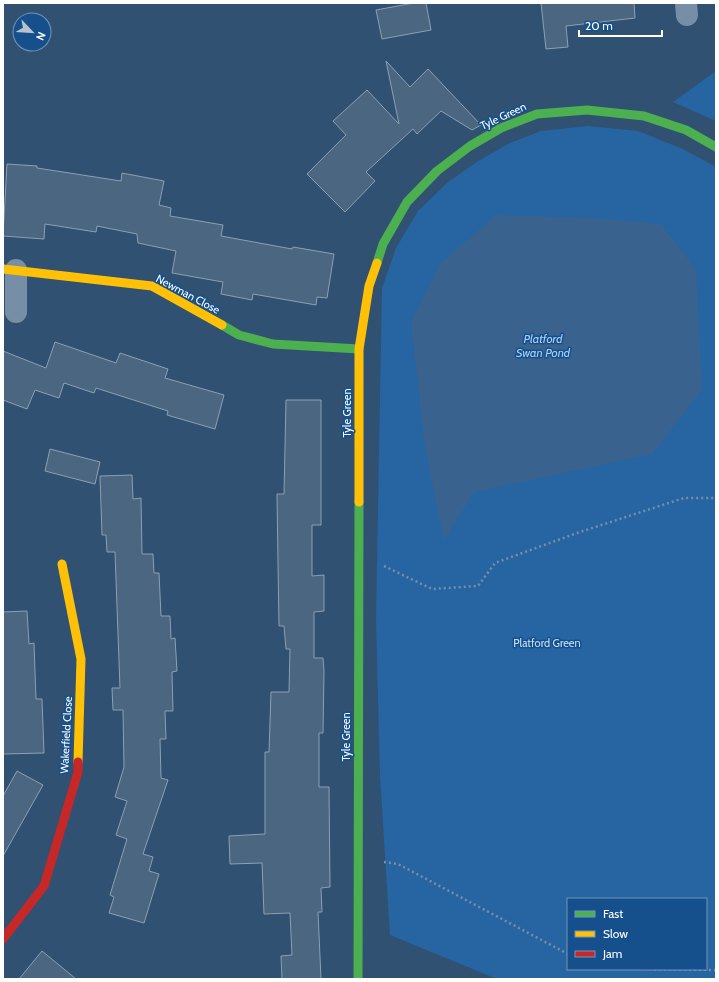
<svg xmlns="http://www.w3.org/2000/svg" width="719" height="982" viewBox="0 0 719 982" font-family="Cabin,sans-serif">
<rect width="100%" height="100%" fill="#305172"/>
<!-- green -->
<path fill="#2665a2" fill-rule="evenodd" d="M 716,71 L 716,121 L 673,102 Z
M 588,126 L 638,131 L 683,149 L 716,167 L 716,979 L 497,979 L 390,935 L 380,776 L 376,619 L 382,288 L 396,248 L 418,211 L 447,183 L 478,161 L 510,143 L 541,131 ZM 568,899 L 706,899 L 706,969 L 568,969 Z"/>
<!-- water -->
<path fill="#39638e" d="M 496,215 L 593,218 L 661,224 L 696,269 L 702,390 L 652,454 L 474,492 L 444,540 L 425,447 L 411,322 L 441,263 Z"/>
<!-- building -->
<path fill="#4b6680" stroke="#8ca0b4" d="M 414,3 L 426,3 L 431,30 L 382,39 L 376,10 Z
M 541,3 L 634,3 L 635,18 L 566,26 L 568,47 L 546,49 Z
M 386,61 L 410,87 L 428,69 L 481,125 L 472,130 L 441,111 L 417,134 L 413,129 L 366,172 L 375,181 L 345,212 L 307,174 L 346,135 L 333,121 L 367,90 L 399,124 Z
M 7,164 L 37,166 L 37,168 L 121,181 L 122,173 L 164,181 L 159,205 L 171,208 L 170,216 L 223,225 L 221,236 L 292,249 L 293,247 L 334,254 L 327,298 L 317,297 L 316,305 L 253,294 L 252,300 L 221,294 L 223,282 L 172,273 L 176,251 L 138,243 L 137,234 L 97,226 L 96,232 L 45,224 L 44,239 L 3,236 Z
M 55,342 L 116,363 L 120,353 L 168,369 L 165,378 L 224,395 L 215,429 L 167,415 L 168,411 L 96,388 L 94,393 L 64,383 L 59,398 L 35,390 L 27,409 L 3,400 L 3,351 L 46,368 Z
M 286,400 L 321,400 L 321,525 L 312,525 L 312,576 L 324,575 L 324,611 L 314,612 L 314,658 L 323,658 L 324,671 L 323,733 L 319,733 L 319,787 L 329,787 L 330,887 L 321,888 L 322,912 L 318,912 L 321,979 L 282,979 L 281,956 L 292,955 L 290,913 L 264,914 L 262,863 L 230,864 L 229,836 L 265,834 L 265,752 L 269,752 L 271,692 L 289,692 L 290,649 L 286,649 L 284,626 L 279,626 L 278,562 L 277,494 L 284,494 Z
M 50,449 L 100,462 L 95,484 L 45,471 Z
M 132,475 L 133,499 L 141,498 L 142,554 L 153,554 L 154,573 L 159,573 L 161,616 L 170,616 L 171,639 L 175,638 L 177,671 L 172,672 L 173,711 L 165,711 L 166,739 L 160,739 L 161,778 L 168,780 L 143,854 L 153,857 L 149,871 L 159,874 L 144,923 L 109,913 L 114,897 L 110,895 L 127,839 L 116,835 L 127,801 L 115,797 L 124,767 L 123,710 L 113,710 L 112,688 L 120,688 L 115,552 L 107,552 L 106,535 L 102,535 L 100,476 Z
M 27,611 L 29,644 L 34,643 L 36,699 L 42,699 L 44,753 L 3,754 L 3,612 Z
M 17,771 L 43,785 L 3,856 L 3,796 Z
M 42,951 L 76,979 L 19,979 Z"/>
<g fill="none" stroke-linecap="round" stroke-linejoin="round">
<!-- path -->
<path stroke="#778fa6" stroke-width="2.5" stroke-dasharray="2 3" stroke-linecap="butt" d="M 384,566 L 432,589 L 478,586 L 495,563 L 577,533 L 684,498 L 716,498
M 384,862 L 398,864 L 568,954
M 644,969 L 716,970"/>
<!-- street -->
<path stroke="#778fa6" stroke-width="22" d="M 686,3 L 687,15
M 16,270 L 16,312"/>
<!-- fast -->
<path stroke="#4caf50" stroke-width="9" d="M 377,263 L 383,244 L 407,202 L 437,171 L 470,146 L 501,128 L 537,114 L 587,110 L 644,116 L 686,130 L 716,147
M 222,325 L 239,335 L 273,344 L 359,349
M 358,979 L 359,502"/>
<!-- slow -->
<path stroke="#ffc107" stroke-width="9" d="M 3,269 L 152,286 L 222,325
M 359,502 L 359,349 L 369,286 L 377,263
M 62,564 L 81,659 L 78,762"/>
<!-- jam -->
<path stroke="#c62828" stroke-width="9" d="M 3,939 L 44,886 L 78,772 L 78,762"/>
</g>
<g text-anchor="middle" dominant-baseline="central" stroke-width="3" stroke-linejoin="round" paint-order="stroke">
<!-- street labels -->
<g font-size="11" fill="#fff" stroke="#15508d">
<text transform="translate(503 116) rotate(-25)">Tyle Green</text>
<text transform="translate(188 294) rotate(28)">Newman Close</text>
<text transform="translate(347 413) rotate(-90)">Tyle Green</text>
<text transform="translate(66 735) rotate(-87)">Wakerfield Close</text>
<text transform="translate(346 737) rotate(-90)">Tyle Green</text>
</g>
<!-- park labels -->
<g font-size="11" fill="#c6e1fb" stroke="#15508d">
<text x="547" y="643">Platford Green</text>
</g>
<!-- water labels -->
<g font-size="12" font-style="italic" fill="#acd2f7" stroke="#15508d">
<text x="543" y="338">Platford<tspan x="543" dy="14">Swan Pond</tspan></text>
</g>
</g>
<!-- border -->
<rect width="719" height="982" fill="none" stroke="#ffffff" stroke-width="8"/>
<!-- legend -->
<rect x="567" y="898" width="140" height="72" fill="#15508d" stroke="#7396bb"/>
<rect x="575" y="911" width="20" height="6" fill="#4caf50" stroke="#7396bb"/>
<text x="603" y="918" font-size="12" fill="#ffffff">Fast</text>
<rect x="575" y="931" width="20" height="6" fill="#ffc107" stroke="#7396bb"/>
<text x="603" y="938" font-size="12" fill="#ffffff">Slow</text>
<rect x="575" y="951" width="20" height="6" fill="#c62828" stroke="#7396bb"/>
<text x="603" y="958" font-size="12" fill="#ffffff">Jam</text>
<!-- north arrow -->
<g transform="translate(32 32) rotate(115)"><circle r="19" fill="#15508d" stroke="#7396bb"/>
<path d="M0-3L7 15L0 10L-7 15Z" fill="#b7c2ce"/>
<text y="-6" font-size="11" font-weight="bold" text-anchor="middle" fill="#ffffff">N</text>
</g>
<!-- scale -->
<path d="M579 30v6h83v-6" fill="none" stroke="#ffffff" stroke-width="2"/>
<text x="585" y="30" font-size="12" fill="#ffffff" stroke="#15508d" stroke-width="3" paint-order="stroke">20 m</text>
</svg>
